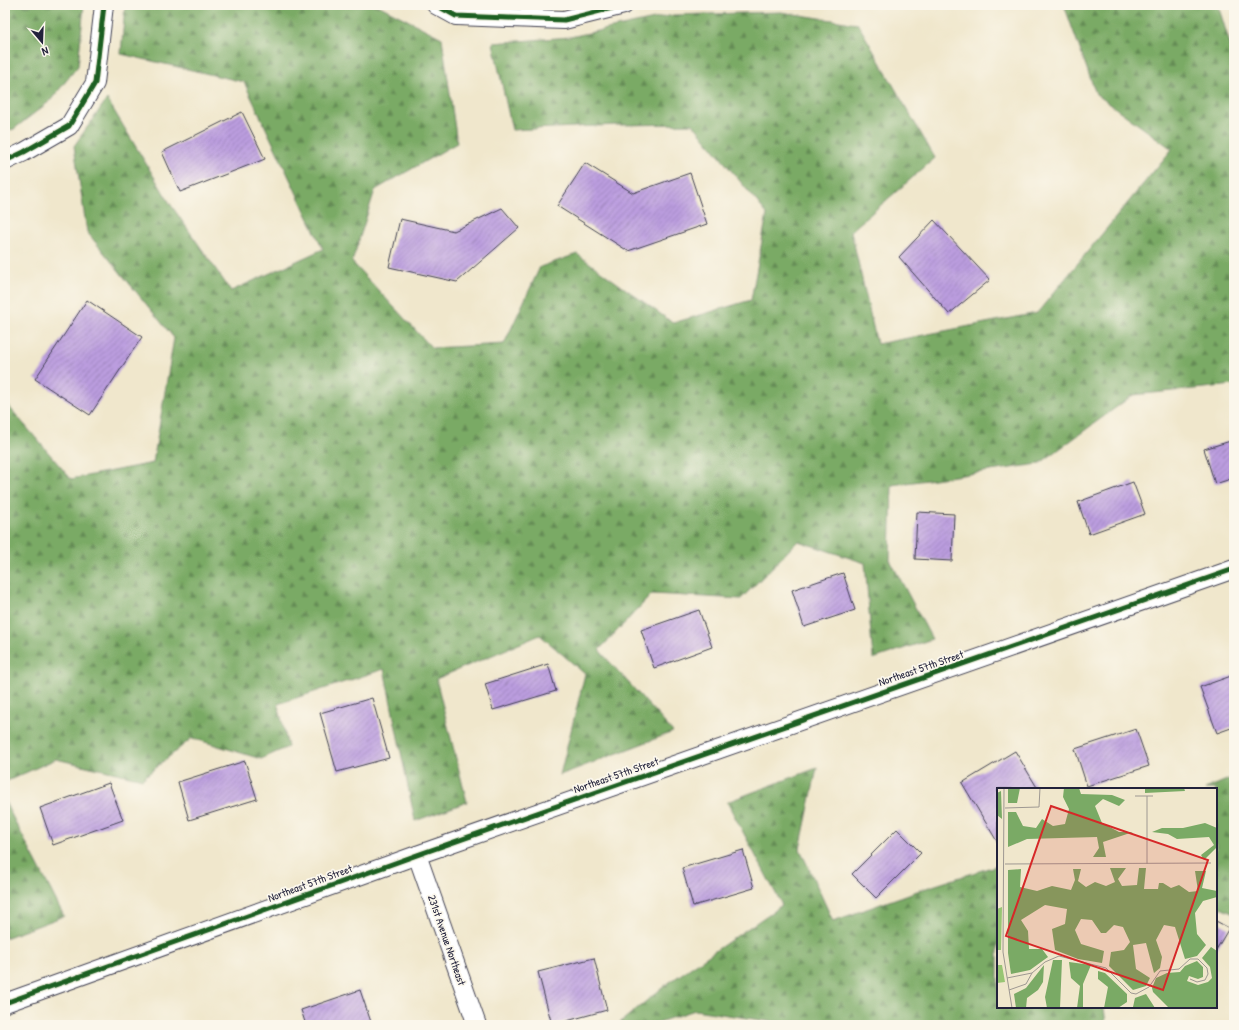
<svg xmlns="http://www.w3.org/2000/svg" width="1239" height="1030" viewBox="0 0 1239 1030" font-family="'Patrick Hand',sans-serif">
<defs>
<pattern id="forest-firs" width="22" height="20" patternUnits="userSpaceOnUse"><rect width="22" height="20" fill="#7aaa65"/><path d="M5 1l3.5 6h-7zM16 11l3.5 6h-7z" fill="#648a54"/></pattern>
<pattern id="building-hatch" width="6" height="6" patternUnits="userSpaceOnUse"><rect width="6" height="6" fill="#bb9ddf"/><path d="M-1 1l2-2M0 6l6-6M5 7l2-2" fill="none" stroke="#9880b6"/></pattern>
</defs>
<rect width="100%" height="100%" fill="#fbf7ec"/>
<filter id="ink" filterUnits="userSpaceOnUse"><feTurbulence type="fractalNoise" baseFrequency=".025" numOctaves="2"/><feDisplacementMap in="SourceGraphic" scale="8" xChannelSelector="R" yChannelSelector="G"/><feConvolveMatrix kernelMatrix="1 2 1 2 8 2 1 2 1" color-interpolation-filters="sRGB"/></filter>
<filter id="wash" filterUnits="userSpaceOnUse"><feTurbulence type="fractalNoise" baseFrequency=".012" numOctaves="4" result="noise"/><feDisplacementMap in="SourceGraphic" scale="16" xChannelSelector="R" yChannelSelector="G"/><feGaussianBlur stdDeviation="0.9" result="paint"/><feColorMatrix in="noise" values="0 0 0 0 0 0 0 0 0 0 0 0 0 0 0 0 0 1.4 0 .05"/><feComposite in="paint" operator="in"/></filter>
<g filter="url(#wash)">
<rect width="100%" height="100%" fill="#f0e7cc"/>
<!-- forest -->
<path fill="url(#forest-firs)" stroke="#4e6650" d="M 5,5 L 84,5 L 78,66 L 50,101 L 14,129 L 5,132 Z
M 125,5 L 378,5 L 442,38 L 457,143 L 375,190 L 352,262 L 432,348 L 504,344 L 540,267 L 577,254 L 673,323 L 751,300 L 767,214 L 693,124 L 617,125 L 512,130 L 493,43 L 570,37 L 673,15 L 781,12 L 858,24 L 935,158 L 851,231 L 877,344 L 1037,313 L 1172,149 L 1096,94 L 1064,5 L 1218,5 L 1234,57 L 1234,385 L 1133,395 L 1039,464 L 892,485 L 890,560 L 932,639 L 873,659 L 865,563 L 798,541 L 741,599 L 652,594 L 599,650 L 673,732 L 560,775 L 585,674 L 540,635 L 436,679 L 467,802 L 415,821 L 384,669 L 278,704 L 288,747 L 261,759 L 192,738 L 142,779 L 56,759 L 5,782 L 5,402 L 71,479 L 153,463 L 174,338 L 87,232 L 74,146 L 107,99 L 171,205 L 231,291 L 323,249 L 244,82 L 121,54 Z
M 817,768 L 800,849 L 833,921 L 920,890 L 998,865 L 998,1007 L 1104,1007 L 1106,1025 L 793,1025 L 695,1010 L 650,1025 L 617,1025 L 667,984 L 782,905 L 727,802 Z
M 1234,777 L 1234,914 L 1216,906 L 1216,789 L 1205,789 Z
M 5,802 L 64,916 L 5,938 Z"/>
<g id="blocks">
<!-- building -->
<path fill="url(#building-hatch)" d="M 242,112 L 265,159 L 180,192 L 162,152 Z
M 585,163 L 633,193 L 690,173 L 707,224 L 628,251 L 557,206 Z
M 502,208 L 519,228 L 457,282 L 389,267 L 400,219 L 454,231 Z
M 934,220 L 990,280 L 949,314 L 899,257 Z
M 87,300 L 142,337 L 90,415 L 35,379 Z
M 1234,440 L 1234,478 L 1215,484 L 1204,449 Z
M 1133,482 L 1145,514 L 1089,534 L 1078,502 Z
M 917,512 L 954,514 L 952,561 L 915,559 Z
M 843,573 L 855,610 L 804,627 L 792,590 Z
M 699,610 L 712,647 L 654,668 L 641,630 Z
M 548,664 L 556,691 L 493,710 L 485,684 Z
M 1234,675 L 1234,727 L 1217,733 L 1200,687 Z
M 372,698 L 389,758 L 337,772 L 320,713 Z
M 1136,729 L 1149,766 L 1087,786 L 1075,749 Z
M 1015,751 L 1038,789 L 998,789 L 998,843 L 962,783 Z
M 245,761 L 257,799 L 189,820 L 178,782 Z
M 109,783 L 123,820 L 53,845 L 40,808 Z
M 897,829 L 921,853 L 876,898 L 852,874 Z
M 743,850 L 754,888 L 693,906 L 682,868 Z
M 1216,921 L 1229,928 L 1216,950 Z
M 594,958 L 607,1010 L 552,1025 L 538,972 Z
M 360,990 L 372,1025 L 306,1025 L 301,1010 Z"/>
</g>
</g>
<g filter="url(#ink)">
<use href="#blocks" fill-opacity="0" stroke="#414051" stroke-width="1"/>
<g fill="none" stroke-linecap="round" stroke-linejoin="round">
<!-- street casing -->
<g stroke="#414051" stroke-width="20">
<path id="street" d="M 436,5 L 456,16 L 564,20 L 624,5
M 5,161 L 24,152 L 69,126 L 95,83 L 104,5
M 417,855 L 477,1025
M 5,1003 L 417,855 L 1234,569"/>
</g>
<!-- street -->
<use href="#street" stroke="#fff" stroke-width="18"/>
<!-- cycleway casing -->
<g stroke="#fbf7ec" stroke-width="8">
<path id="cycleway" d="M 436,5 L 456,16 L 564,20 L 624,5
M 5,161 L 24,152 L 69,126 L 95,83 L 104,5
M 5,1003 L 417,855 L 1234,569"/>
</g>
<!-- cycleway -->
<use href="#cycleway" stroke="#1b5e20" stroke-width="5"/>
</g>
</g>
<g text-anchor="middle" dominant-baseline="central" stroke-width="3.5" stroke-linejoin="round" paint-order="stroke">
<!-- street labels -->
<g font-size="11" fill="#22223b" stroke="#fbf7ec">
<text transform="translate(921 668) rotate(-19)">Northeast 57th Street</text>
<text transform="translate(616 775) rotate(-19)">Northeast 57th Street</text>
<text transform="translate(310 883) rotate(-20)">Northeast 57th Street</text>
<text transform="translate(447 940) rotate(71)">231st Avenue Northeast</text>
</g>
</g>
<!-- overview -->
<g transform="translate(997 788)">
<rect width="220" height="220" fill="#f0e7cc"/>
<path d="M 5,119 L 4,162 L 0,162 L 0,121 ZM 0,177 L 5,177 L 8,194 L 0,195 Z" fill="#98c573"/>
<path d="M 11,0 L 23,0 L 20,15 L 11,15 ZM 67,0 L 82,0 L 84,6 L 115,7 L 128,12 L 122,18 L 106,11 L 98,18 L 105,35 L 122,44 L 136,44 L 106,54 L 109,69 L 96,69 L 102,60 L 100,49 L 30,51 L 11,59 L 11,24 L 19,24 L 26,38 L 39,40 L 45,31 L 56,38 L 68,36 L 72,21 L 66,9 ZM 148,0 L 187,0 L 188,3 L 148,5 ZM 4,3 L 5,31 L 0,27 L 0,5 ZM 208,35 L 220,40 L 220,59 L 207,72 L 204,67 L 217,57 L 212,49 L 180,51 L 171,46 L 155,44 L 165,40 L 186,40 ZM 113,80 L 129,80 L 121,91 L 125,98 L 140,97 L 142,80 L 149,80 L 147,101 L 161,101 L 162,95 L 166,95 L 174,100 L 182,97 L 192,104 L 201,103 L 198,83 L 209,83 L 205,100 L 220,103 L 220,109 L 206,113 L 198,125 L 200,146 L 209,157 L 200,168 L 188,171 L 178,139 L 167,137 L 159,152 L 165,169 L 163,180 L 157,185 L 149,155 L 136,157 L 139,181 L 153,190 L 149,198 L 136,202 L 112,178 L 114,164 L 127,162 L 133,154 L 126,139 L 117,137 L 109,145 L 104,145 L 95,132 L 84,131 L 78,142 L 84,156 L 107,163 L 105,175 L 81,171 L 58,162 L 55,141 L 68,136 L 70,121 L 48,117 L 24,132 L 31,143 L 32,161 L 45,161 L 51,169 L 33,182 L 14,186 L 11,165 L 11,82 L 24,81 L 23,99 L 40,103 L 55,98 L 74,102 L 78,92 L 76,81 L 84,81 L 81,93 L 89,99 L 98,94 L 109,98 L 118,94 ZM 214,159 L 220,163 L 220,220 L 172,220 L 156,204 L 155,200 L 159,190 L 170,185 L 183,184 L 188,178 L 200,173 L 206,179 L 206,189 L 201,191 L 192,188 L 190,193 L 201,197 L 211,194 L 215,190 L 213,179 L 205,170 ZM 56,172 L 65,172 L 63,220 L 50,220 L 48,209 ZM 72,174 L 94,177 L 86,196 L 86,220 L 80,220 L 83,198 L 74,190 ZM 47,177 L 46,194 L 41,202 L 30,210 L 29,220 L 19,220 L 17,206 L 29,200 ZM 101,183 L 108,185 L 130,206 L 130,214 L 121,220 L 107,220 L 111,199 L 101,191 ZM 149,206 L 158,220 L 136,219 L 138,210 Z" fill="#7aaa65"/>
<path fill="none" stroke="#9e9892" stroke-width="1" d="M 7,0 L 6,164 L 15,220M 138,8 L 156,8M 150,8 L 150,76M 8,20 L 42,19 L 43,0M 8,76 L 214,75M 10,190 L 35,185 L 48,174 L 62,168 L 109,180 L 134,205 L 139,206 L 152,199 L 163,183 L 182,181 L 193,171 L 201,171 L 210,180 L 211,186 L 208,192 L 200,194 L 193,191M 12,202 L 29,196 L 35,185"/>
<path fill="#d62828" fill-opacity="0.15" stroke="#d62828" stroke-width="2" d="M 54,18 L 211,72 L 166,202 L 9,148 Z"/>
<rect width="220" height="220" fill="none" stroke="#22223b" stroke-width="2"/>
</g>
<!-- margin -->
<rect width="1239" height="1030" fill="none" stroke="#fbf7ec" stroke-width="20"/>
<!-- north arrow -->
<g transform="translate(42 42) rotate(161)" stroke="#fbf7ec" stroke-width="3" paint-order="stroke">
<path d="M0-3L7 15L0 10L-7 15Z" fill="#22223b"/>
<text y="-6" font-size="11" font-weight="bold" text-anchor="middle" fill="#22223b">N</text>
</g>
</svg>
